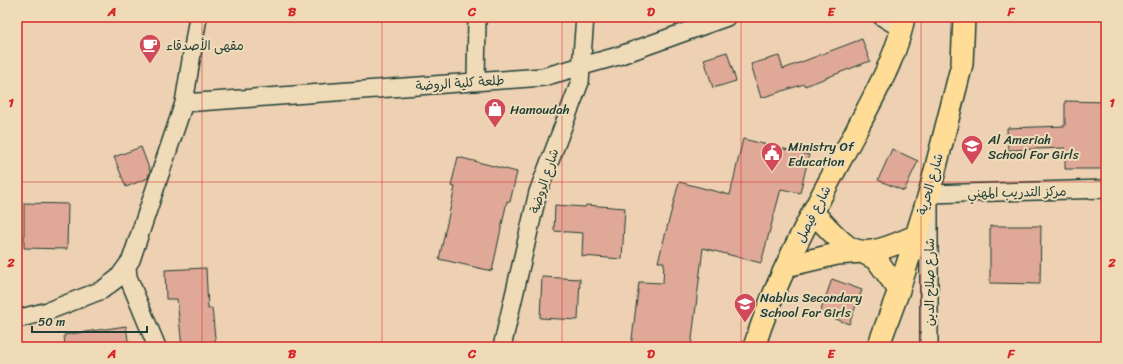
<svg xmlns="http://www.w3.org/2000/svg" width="1123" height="364" viewBox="0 0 1123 364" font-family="Sriracha,'Playpen Sans Arabic',sans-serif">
<rect width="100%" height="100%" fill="#edd1b2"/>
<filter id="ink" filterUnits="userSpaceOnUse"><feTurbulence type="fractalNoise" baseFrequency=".025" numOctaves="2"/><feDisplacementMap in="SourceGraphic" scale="8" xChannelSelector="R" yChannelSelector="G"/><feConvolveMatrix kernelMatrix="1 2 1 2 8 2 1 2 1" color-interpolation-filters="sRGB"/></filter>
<g filter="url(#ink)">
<!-- building -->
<path fill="#e0a997" stroke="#1f3d34" d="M 862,39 L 870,61 L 805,86 L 804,84 L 761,98 L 751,64 L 779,56 L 783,69 Z
M 727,52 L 736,81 L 713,88 L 704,59 Z
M 1065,101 L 1106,102 L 1106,169 L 1065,169 L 1065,148 L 1008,150 L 1007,128 L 1065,126 Z
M 743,139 L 809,155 L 800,193 L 781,189 L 761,263 L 703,248 L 691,347 L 631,347 L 639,282 L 663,283 L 664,262 L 658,262 L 679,182 L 730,195 Z
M 141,147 L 150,171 L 148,178 L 126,187 L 114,157 Z
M 892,149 L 918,161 L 904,191 L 878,180 Z
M 458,157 L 517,172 L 510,202 L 507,201 L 492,271 L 439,259 L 455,187 L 451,186 Z
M 24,203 L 68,204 L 67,249 L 24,248 Z
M 555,205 L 585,207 L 586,205 L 625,208 L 622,259 L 582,256 L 583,233 L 554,231 Z
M 990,226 L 1041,226 L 1040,284 L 990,283 Z
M 206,268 L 208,309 L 212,308 L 216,347 L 182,347 L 177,299 L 166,299 L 165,270 Z
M 542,277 L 580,279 L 578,320 L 540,318 Z
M 832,279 L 862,290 L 849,324 L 820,313 Z
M 126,326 L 129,347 L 65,347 L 64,335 Z"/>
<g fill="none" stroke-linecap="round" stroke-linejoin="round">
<!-- minor casing -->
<g stroke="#1f3d34" stroke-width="20">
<path id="minor" d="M 882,17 L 902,29
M 476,82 L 477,17
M 184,103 L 543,77 L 618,56 L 727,17
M 127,267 L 128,277 L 157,347
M 17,319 L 48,311 L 102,290 L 118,278 L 131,260 L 184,103 L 198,17
M 502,347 L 538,192 L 580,82 L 585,17
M 929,347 L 929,194 L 1106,189"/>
</g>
<!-- major casing -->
<g stroke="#1f3d34" stroke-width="24">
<path id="major" d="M 813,213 C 824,223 834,236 846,245 C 866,261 896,243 916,236
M 786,266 L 837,254 L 862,252 L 877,260 L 899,290
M 754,347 C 778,271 819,201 856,131 C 873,97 898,55 904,17
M 878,347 L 899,290 L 929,194 L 962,64 L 964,17"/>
</g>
<!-- minor -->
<use href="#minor" stroke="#f0dbb9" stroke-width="17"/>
<!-- major -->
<use href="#major" stroke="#ffdd96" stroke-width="21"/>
</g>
</g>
<!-- grid -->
<path fill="none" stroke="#d62828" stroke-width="1" stroke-opacity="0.55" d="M 202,17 L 202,347M 382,17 L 382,347M 562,17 L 562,347M 741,17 L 741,347M 921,17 L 921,347M 17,182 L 1106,182"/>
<!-- icons -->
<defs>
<g id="cafe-pin" transform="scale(1.15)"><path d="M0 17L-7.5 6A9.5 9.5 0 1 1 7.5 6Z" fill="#d1495b" stroke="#f0dbb9"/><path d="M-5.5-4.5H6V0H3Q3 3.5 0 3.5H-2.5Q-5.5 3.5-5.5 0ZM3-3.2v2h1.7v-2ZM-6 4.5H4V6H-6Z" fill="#fff"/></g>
<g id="shop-pin" transform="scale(1.15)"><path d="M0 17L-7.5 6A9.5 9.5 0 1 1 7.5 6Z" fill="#d1495b" stroke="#f0dbb9"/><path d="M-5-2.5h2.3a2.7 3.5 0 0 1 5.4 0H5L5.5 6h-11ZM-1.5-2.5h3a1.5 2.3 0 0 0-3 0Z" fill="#fff"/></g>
<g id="school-pin" transform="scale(1.15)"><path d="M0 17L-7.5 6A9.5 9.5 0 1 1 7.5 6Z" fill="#d1495b" stroke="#f0dbb9"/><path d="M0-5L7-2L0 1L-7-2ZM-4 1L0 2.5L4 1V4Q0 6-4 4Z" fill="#fff"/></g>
<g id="civic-pin" transform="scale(1.15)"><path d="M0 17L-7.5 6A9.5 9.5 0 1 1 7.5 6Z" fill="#d1495b" stroke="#f0dbb9"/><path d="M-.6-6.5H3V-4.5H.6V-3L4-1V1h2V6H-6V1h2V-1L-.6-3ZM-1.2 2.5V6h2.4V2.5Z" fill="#fff"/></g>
</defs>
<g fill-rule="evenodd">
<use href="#cafe-pin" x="150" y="45"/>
<use href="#shop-pin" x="495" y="109"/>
<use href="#school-pin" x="972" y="146"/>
<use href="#civic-pin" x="772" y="153"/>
<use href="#school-pin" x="745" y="304"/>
</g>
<g text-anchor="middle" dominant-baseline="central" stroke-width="4" stroke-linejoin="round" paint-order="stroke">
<!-- poi labels -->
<g font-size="13" fill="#1f3d34" stroke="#f0dbb9" text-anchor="start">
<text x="166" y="45">مقهى الأصدقاء</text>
<text x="510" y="109">Hamoudah</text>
<text x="988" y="139">Al Ameriah<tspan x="988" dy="15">School For Girls</tspan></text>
<text x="788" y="146">Ministry Of<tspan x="788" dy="15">Education</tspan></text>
<text x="760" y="297">Nablus Secondary<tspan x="760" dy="15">School For Girls</tspan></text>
</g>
<!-- street labels -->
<g font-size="13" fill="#1f3d34" stroke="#f0dbb9">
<text transform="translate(460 83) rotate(-4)">طلعة كلية الروضة</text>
<text transform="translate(544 181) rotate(-72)">شارع الروضة</text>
<text transform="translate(930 184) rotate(-74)">شارع الحرية</text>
<text transform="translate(1017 192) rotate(-1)">مركز التدريب المهني</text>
<text transform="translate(813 214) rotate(-63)">شارع فيصل</text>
<text transform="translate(929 282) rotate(-90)">شارع صلاح الدين</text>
</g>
</g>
<!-- margin -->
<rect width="1123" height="364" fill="none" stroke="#f0dbb9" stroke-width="44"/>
<!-- scale -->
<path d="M32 326v6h115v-6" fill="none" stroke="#1f3d34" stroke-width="2"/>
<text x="38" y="326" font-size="12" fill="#1f3d34" stroke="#f0dbb9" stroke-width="3" paint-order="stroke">50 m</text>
<rect x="22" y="22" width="1079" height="320" fill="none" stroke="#d62828" stroke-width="1.5"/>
<g font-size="13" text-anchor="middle" font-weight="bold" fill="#d62828">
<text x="112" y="16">A</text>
<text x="292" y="16">B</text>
<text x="472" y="16">C</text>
<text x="651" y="16">D</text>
<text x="831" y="16">E</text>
<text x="1011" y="16">F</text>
<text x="11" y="107">1</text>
<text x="1112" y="107">1</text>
<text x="11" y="267">2</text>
<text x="1112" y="267">2</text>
<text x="112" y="358">A</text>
<text x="292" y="358">B</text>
<text x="472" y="358">C</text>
<text x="651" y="358">D</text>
<text x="831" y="358">E</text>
<text x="1011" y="358">F</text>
</g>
</svg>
